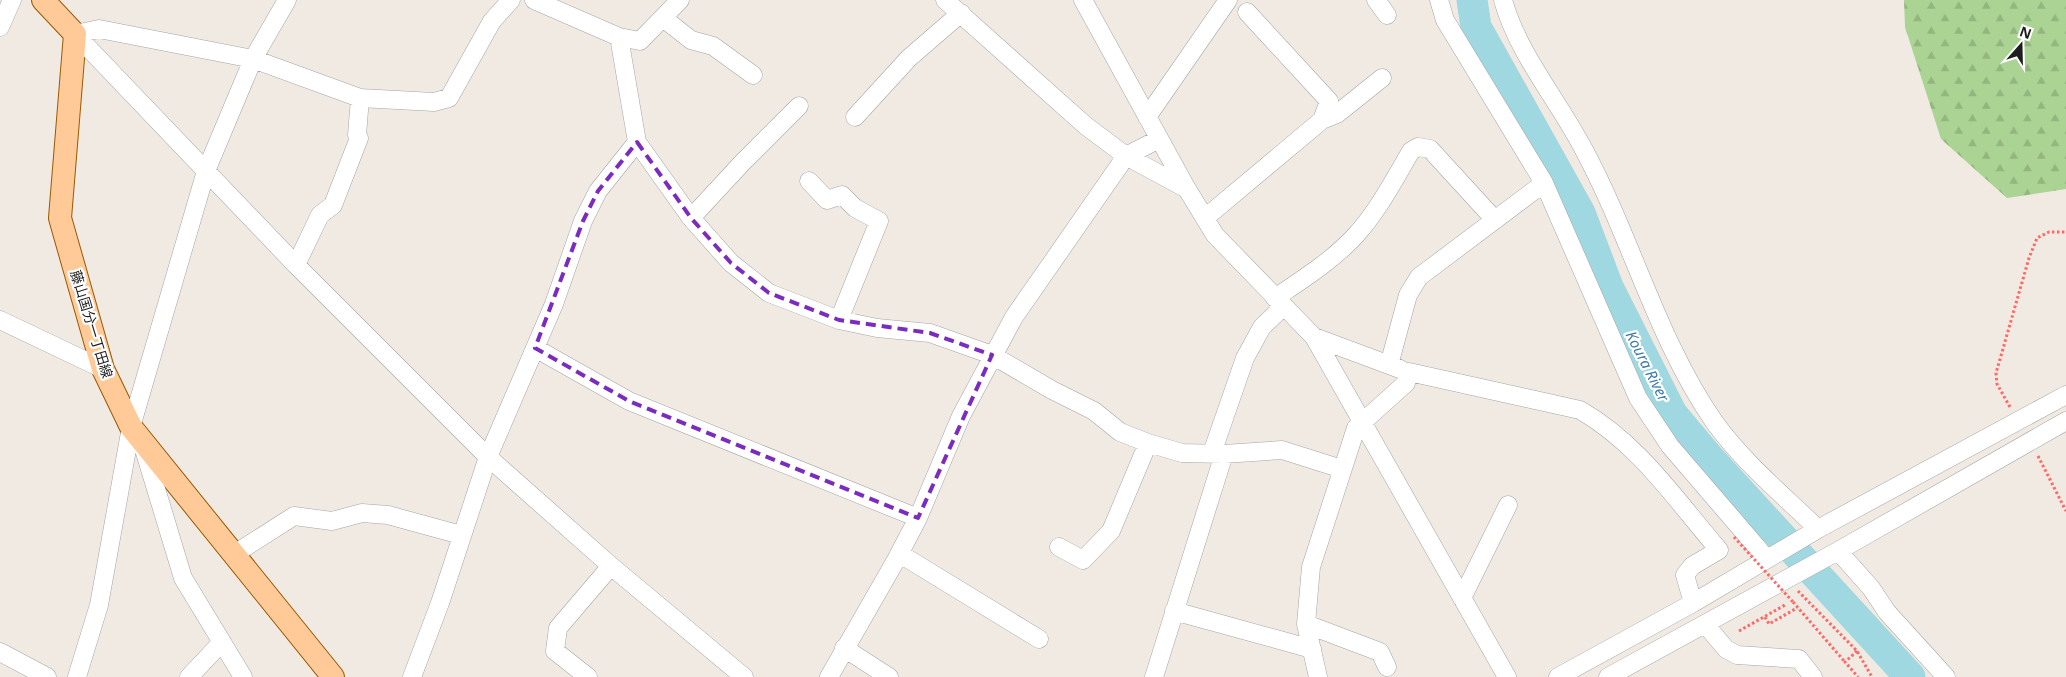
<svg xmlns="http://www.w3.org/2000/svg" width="2066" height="677" viewBox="0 0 2066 677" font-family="'Noto Sans','Noto Sans JP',sans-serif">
<defs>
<pattern id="forest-firs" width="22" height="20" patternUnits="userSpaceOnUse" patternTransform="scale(1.25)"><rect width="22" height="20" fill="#abd394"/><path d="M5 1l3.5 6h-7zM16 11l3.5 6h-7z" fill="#93b57f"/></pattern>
</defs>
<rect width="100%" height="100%" fill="#f0eae3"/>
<!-- forest -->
<path fill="url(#forest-firs)" d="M 1904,0 L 2066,0 L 2066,189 L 2007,198 L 1941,139 L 1905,27 Z"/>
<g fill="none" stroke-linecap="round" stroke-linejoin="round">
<!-- river -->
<path stroke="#9fd8e1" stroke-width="31" d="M 1472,0 L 1476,27 L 1580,213 L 1608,287 L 1672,414 L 1709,458 L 1910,677"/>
<!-- minor casing -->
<g stroke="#a5a5a5" stroke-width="19">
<path id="minor" d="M 534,0 L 619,37 L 640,41 L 680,0
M 945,0 L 1086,126 L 1126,156 L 1187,189
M 1083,0 L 1187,189 L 1215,235 L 1314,337 L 1507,677
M 1376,0 L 1387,15
M 1439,0 L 1445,20 L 1544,183 L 1638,398 L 1670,446 L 1767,559
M 1503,0 C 1518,54 1558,100 1584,150 C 1632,239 1657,340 1715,423 C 1744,463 1783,495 1818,529
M 1247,12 L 1329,101 L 1322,120
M 663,18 L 691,40 L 713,46 L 753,75
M 0,27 L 12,0
M 75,34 L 296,265 L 488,457 L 611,566 L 744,677
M 75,34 L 99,29 L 253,59 L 360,98 L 434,102 L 449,98 L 492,21 L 511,0
M 619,37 L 637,142 L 691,218 L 731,263 L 769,293 L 839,320 L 877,328 L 930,333 L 992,355 L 1052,390 L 1094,411 L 1120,432 L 1148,443 L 1182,453 L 1224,454 L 1282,450 L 1342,469
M 855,117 L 909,58 L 961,13
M 1147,117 L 1228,0
M 809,181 L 827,200 L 842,195 L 855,208 L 879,221 L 839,320
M 691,218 L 742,163 L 799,106
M 1205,218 L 1322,120 L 1337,114 L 1382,78
M 296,265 L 320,215 L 333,205 L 359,138 L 357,135 L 360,98
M 1275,298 C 1303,279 1333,260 1355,236 C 1378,211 1394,180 1411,151 L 1418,147 L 1430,149 L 1495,220
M 0,320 L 103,369
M 1314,337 L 1400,369
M 535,348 L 629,401 L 918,518
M 1389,365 L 1408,295 L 1419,277 L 1544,183
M 143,446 L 183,578 L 243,677
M 1212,453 L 1245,358 L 1262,327 L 1284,306
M 1059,547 L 1083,560 L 1111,531 L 1148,443
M 1838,551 L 1871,588 L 1887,612 L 1946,677
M 900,554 L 1039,639
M 233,555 L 294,516 L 332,521 L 362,513 L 388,515 L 461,535
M 1462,598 L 1508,505
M 1174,611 L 1312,649
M 1306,624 L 1380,652 L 1387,667
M 1705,624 L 1726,649 L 1737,655 L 1799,659 L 1813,677
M 844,648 L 889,677
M 0,652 L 47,677
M 77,677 L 99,605 L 131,427 L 206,171 L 253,59 L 287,0
M 189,677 L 222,642
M 412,677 L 440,603 L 488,457 L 554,304 L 583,221 L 598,191 L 637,142
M 588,677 L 555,651 L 558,628 L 611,566
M 829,677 L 896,560 L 918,518 L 961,416 L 1014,317 L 1126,156 L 1159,139
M 1154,677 L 1224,454
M 1318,677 L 1306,624 L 1311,567 L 1356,428 L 1406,383 L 1409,372 L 1580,410 C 1638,443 1676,500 1719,550 L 1692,566 L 1685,575 L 1693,603
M 1558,677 L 1693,603 L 1818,529 L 2066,395
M 1608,677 L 1838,551 L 2066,421"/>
</g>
<!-- major casing -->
<g stroke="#975900" stroke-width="24">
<path id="major" d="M 43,0 L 75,34 L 60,218 L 103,369 L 131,427 L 333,677"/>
</g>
<!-- path -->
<path stroke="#ff6864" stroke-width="3" stroke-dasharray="2.5 2.5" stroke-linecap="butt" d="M 2010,407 L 1997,384 L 1996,373 L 2029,258 L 2037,238 L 2049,232 L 2066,232
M 2038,456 L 2066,511
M 1798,591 L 1857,651 L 1872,677
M 1793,602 L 1845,662
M 1765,617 L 1769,624 L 1797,608
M 1739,631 L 1785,605
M 1857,651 L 1845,662 L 1858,677"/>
<!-- minor -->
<use href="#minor" stroke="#fff" stroke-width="18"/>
<!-- major -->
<use href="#major" stroke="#ffca98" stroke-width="22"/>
<!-- path-bridge -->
<path stroke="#ff6864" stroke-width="3" stroke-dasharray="2.5 2.5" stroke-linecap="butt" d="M 1734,537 L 1793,602"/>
</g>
<!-- marked area -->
<path fill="none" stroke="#7b2cbf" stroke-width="4" stroke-dasharray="10 6" stroke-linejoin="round" d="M 637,142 L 691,218 L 731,263 L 769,293 L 839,320 L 930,333 L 992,355 L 918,518 L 629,401 L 535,348 L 583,221 L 598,191 Z"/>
<g text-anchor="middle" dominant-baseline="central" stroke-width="4.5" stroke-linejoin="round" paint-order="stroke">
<!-- street labels -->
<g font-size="14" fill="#1e1e1e" stroke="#fff">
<text transform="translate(92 324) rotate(73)">藤山国分一丁田線</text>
</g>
<!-- water labels -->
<g font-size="15" font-style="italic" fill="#3d79a6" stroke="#fff">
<text transform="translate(1648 366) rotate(63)">Koura River</text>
</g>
</g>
<!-- north arrow -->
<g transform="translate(2021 45) rotate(20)" stroke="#ffffff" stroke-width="4" paint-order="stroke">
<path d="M0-4L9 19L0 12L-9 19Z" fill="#1e1e1e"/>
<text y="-8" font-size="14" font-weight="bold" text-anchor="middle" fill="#1e1e1e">N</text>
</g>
</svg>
